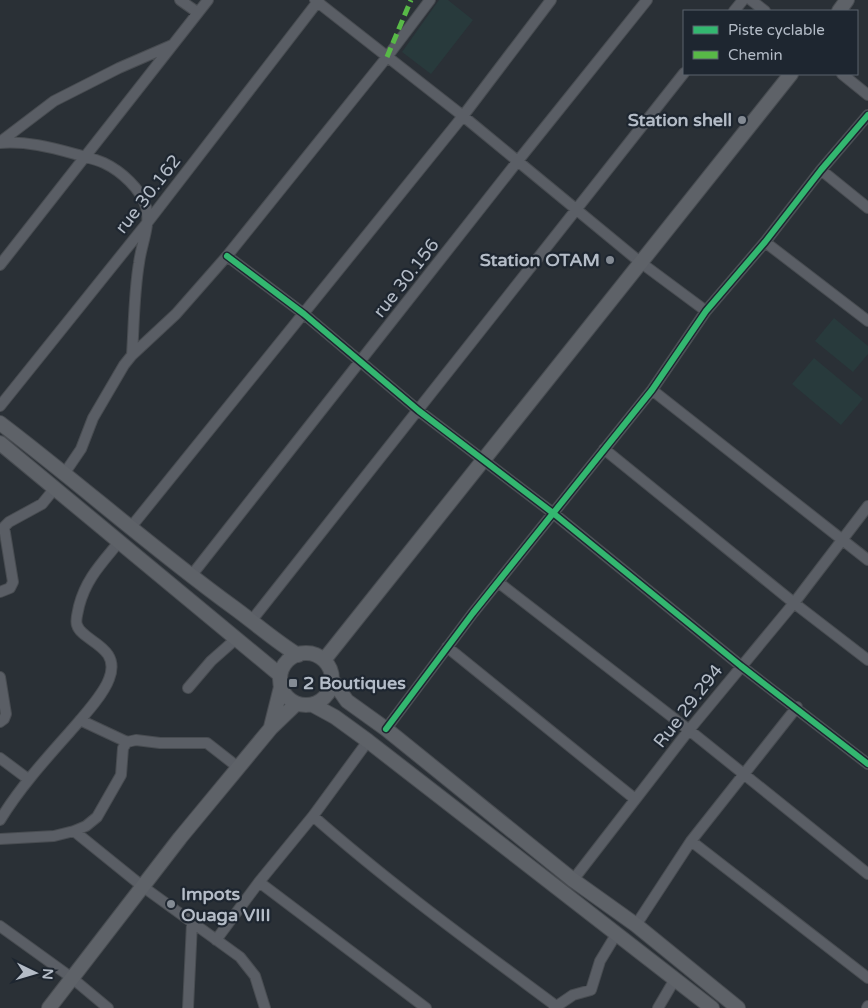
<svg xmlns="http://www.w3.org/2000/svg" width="868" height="1008" viewBox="0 0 868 1008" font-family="'Varela Round',sans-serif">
<rect width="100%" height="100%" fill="#2a3036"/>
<!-- green -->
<path fill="#283a3c" d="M 439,0 L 448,0 L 473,20 L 431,74 L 402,52 Z
M 834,318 L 868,346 L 868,354 L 853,372 L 815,341 Z
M 814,358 L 863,399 L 841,425 L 792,384 Z"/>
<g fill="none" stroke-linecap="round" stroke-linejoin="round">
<!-- street casing -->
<g stroke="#484c51" stroke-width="12">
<path id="street" d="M 180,0 L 197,12
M 315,0 L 463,116 L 640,262 L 706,311
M 751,0 L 765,11
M 734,11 L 743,0
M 842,74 L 868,95
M 0,142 L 54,101 L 119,68 L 172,45
M 0,143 C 26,141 50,147 75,154 C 85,157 95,159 104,163 C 121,171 141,189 146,207 C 151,225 141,245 139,263 C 134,293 134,324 132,355
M 821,170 L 868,208
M 765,242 L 868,321
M 227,256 L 304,314 L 419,411 L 553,513 L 741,666 L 868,764
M 0,265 L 208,0
M 652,390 L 868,560
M 0,406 L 147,223 L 319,0
M 604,449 L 794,603 L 868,660
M 64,474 L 81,449 L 93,418 L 124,365 L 132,355 L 176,314 L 227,256 L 387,57 L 430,0
M 131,527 L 463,116 L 551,0
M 191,576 L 517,162 L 647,0
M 498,582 L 689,730 L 868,874
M 0,592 L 10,588 L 13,582 L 4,527 L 9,522 L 42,504 L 55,488
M 252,620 L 684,73
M 447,647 L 635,799
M 0,677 L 6,714 L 4,719 L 0,722
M 188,688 L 211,661 L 237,638
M 80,720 L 127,742 L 136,740 L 160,743 L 207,743 L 239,768
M 386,729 L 473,613 L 652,390 L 706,311 L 765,242 L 821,170 L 868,115
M 0,758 L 28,779
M 313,816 C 390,884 474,945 556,1006
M 0,820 C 19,789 43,762 68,734 C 80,720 103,696 109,679 C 122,646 82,642 77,625 C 75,620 78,612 79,606 C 86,579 101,564 119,542
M 74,831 L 142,886 L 240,957 L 255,976 L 265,1008
M 0,839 L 54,836 L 74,831 L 86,826 L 97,817 L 121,775 L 123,748 L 127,742
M 691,841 L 868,978
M 573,880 L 689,730 L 794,603 L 868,506
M 259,882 L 426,1008
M 636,925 L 691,841 L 797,707
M 0,926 L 72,978 L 108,1008
M 216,940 L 259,882 L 313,816 L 368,741
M 188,1008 L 192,923
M 554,1008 L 573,995 L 591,990 L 600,961 L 617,933
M 658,1008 L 675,979
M 867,1008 L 868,1006"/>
</g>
<!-- secondary casing -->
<g stroke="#484c51" stroke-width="16">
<path id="secondary" d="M 839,11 L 847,0
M 0,423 C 79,483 153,549 233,607 C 255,623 275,641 298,655
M 0,443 L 280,675
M280 679a26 26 0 1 1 52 0a26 26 0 1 1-52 0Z
M 324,660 L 791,74
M 333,681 L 347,701 L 386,729 L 573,880 L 636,925 L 738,1008
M 313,705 L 335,717 L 368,741 L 712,1008
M 271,727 L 281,687
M 49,1008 L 180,838 L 271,728 L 296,704"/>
</g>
<!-- street -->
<use href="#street" stroke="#5a5e65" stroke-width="10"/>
<!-- secondary -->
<use href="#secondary" stroke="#5e6268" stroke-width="14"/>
<!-- quiet -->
<path stroke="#58b947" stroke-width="5" stroke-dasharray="10 5" stroke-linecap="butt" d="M 387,57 L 411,0"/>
<!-- cycleway casing -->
<g stroke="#1e2630" stroke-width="9">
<path id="cycleway" d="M 227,256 L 304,314 L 419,411 L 553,513 L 741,666 L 868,764
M 386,729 L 473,613 L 652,390 L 706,311 L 765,242 L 821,170 L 868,115"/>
</g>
<!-- cycleway -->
<use href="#cycleway" stroke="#33b770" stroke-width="6"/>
</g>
<!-- markers -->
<g fill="#848b94" stroke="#1e2630" stroke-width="2">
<circle cx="742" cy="120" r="5"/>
<circle cx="610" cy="260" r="5"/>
<rect x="288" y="678" width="10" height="10" rx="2.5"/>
<circle cx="171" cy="904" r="5"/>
</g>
<g text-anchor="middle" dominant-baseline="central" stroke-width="4.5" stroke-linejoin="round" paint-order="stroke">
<!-- poi labels -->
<g font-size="18" font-weight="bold" fill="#b4bcc7" stroke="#1e2630" text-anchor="end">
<text x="732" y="120">Station shell</text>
<text x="600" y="260">Station OTAM</text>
<text x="303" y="683" text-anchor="start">2 Boutiques</text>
<text x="181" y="894" text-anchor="start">Impots<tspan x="181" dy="21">Ouaga VIII</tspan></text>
</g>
<!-- street labels -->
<g font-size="18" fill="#b4bcc7" stroke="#1e2630">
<text transform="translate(148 194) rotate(-52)">rue 30.162</text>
<text transform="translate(406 278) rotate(-52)">rue 30.156</text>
<text transform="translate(688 706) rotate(-52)">Rue 29.294</text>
</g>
</g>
<!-- legend -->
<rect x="683" y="10" width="175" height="65" fill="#1e2630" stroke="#5a626c"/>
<rect x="693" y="26" width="25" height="8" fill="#33b770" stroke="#5a626c"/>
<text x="728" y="35" font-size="15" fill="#b4bcc7">Piste cyclable</text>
<rect x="693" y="51" width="25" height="8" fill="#58b947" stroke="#5a626c"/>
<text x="728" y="60" font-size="15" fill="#b4bcc7">Chemin</text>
<!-- north arrow -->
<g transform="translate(35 973) rotate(95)" stroke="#1e2630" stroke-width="4" paint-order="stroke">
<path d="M0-4L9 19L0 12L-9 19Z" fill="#b4bcc7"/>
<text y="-8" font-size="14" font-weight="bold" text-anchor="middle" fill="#b4bcc7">N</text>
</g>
</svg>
